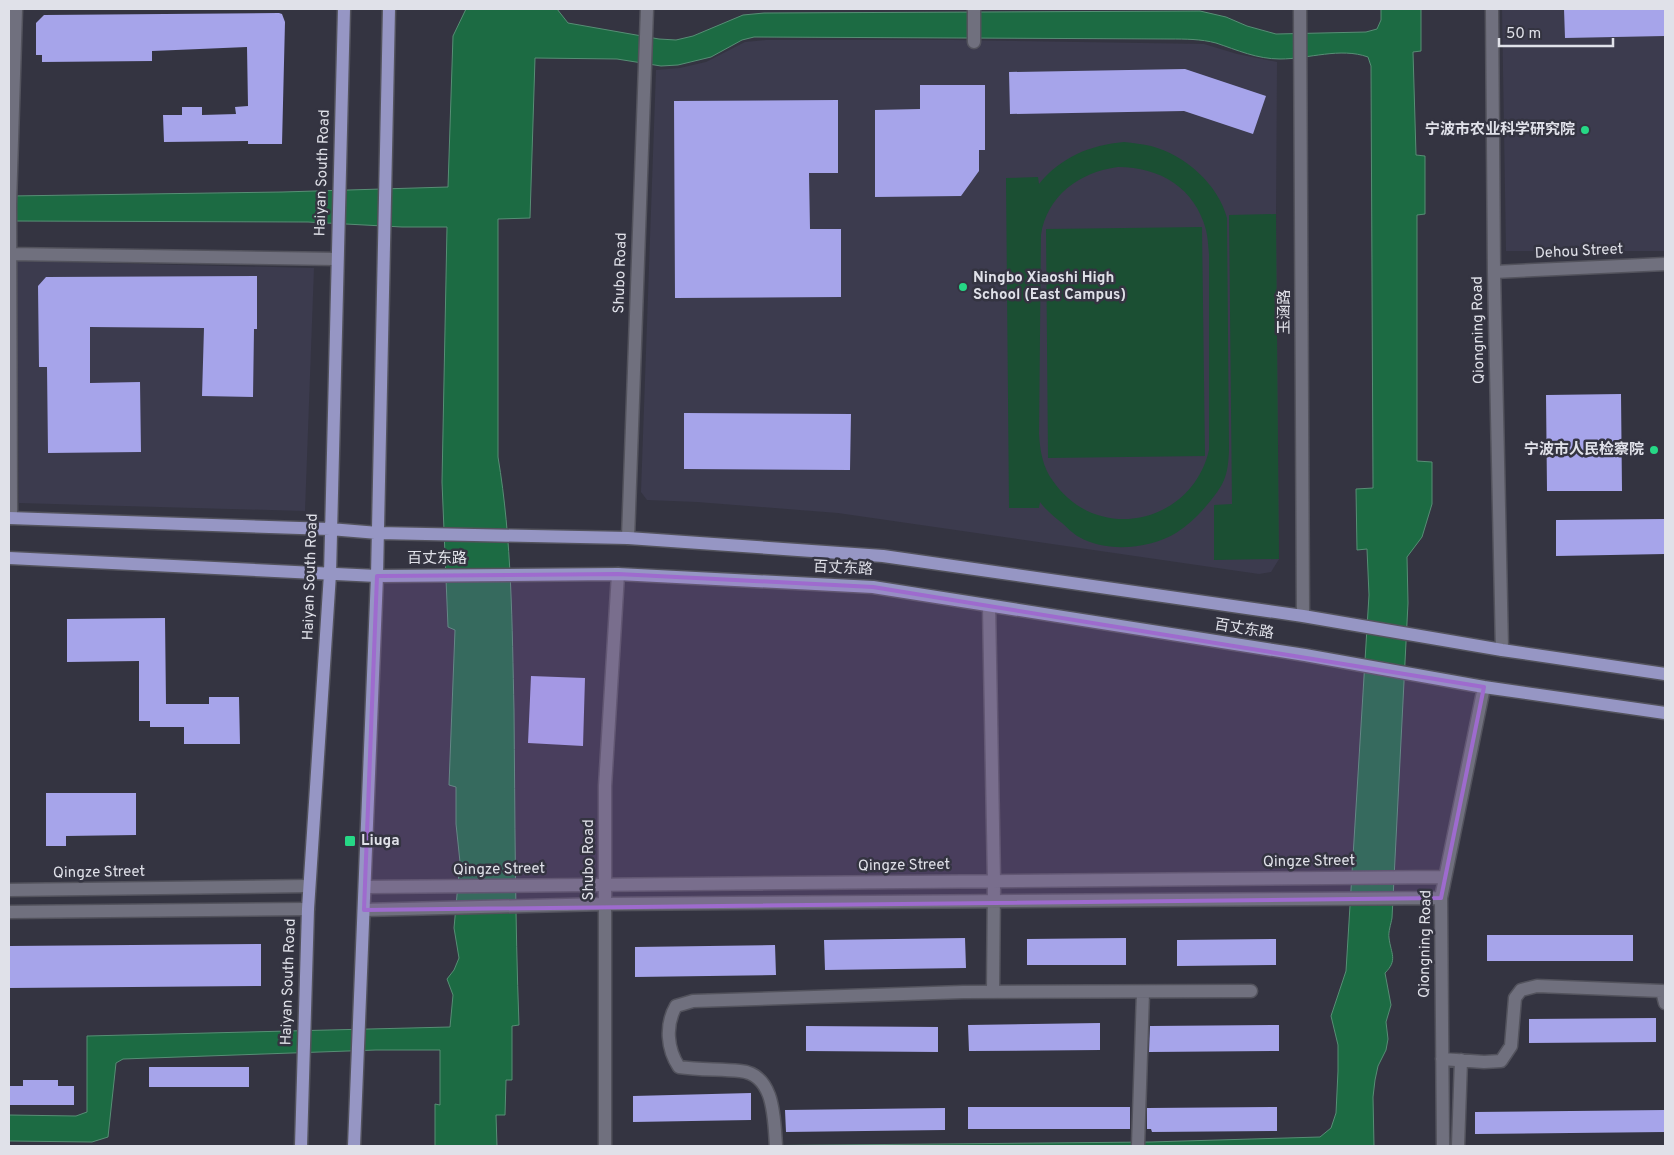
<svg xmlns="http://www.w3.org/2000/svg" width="1674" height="1155" viewBox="0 0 1674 1155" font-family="Overpass,'Noto Sans SC',sans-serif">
<rect width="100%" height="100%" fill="#343441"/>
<!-- built -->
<path fill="#3c3b4e" d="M 1502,9 L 1665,9 L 1665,251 L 1506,251 Z
M 766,40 L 952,40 L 1204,44 L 1237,54 L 1277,62 L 1276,214 L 1279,559 L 1271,572 L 1259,574 L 838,513 L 697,502 L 647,500 L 641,492 L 656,70 L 680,68 L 706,62 L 745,42 Z
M 17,261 L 314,268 L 305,511 L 19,503 Z"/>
<!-- green -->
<path fill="#1b4f33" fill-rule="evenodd" d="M 1124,142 C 1133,143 1143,144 1151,146 C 1185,155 1218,184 1227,218 L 1229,450 C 1228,477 1224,485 1207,505 C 1198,516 1188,525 1176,533 C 1149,549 1107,553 1079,537 C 1073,534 1067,527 1062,523 C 1053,516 1046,510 1040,502 L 1039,508 L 1009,508 L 1006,178 L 1038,177 L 1039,184 C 1061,157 1090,145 1124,142 ZM 1118,167 C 1160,167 1195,188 1206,230 C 1208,238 1208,246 1209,254 L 1209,450 C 1192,524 1097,545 1053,481 C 1043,468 1040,451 1039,434 L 1041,235 C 1047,196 1079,172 1118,167 Z
M 1276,214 L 1279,559 L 1214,560 L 1214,505 L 1232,504 L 1229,215 Z
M 1202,227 L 1205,456 L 1048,458 L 1046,229 Z"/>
<!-- water -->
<path fill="#1c6b43" stroke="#578e75" d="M 466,9 L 557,9 L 568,23 L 659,39 L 676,40 L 693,36 L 743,15 L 764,13 L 1200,11 L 1226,17 L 1247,26 L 1276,34 L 1366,32 L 1377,29 L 1381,20 L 1381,9 L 1421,9 L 1421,51 L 1413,52 L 1416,155 L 1425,156 L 1425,214 L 1417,215 L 1417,461 L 1432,462 L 1432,504 L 1422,537 L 1407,557 L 1408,603 L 1392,918 C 1391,924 1388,932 1389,938 C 1391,954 1398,960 1385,973 L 1391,1005 L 1386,1022 L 1388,1039 L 1386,1050 L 1378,1066 L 1375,1080 L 1373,1097 L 1374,1146 L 726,1146 L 1150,1142 L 1320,1137 L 1331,1128 L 1336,1113 L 1338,1071 L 1338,1045 L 1331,1016 L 1346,971 L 1369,595 L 1367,549 L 1357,550 L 1356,489 L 1373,488 L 1371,66 L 1368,57 C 1340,47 1309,59 1280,59 C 1257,59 1237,50 1216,43 C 1201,39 1185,39 1170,39 L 754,37 L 742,40 L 711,57 L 678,65 L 661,66 L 617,59 L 535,58 L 530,218 L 498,219 L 498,457 C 512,540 512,626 514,710 C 515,815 515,920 519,1025 L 512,1026 L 512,1080 L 506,1080 L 505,1115 L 496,1115 L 497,1146 L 435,1146 L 435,1104 L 440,1105 L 440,1050 L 376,1050 L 123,1059 L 116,1063 L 108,1137 L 92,1142 L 9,1141 L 9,1115 L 76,1116 L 87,1112 L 87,1036 L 450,1027 L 453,995 L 447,979 L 454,970 L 459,958 L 454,928 L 460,862 L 456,824 L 456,787 L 449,785 L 455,630 L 448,627 L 442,482 L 447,227 L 402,227 L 308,222 L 9,221 L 9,196 L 282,192 L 448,187 L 453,36 Z"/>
<!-- building -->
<path fill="#a6a4ea" d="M 1564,9 L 1665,9 L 1665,36 L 1565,38 Z
M 279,13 L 282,14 L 285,22 L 282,144 L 248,144 L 248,141 L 164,142 L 163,115 L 182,115 L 182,107 L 202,107 L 202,115 L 236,114 L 235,107 L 248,106 L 247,47 L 152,51 L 152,61 L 42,62 L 42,55 L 36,55 L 36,23 L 44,15 Z
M 1185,69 L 1266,96 L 1253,134 L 1184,111 L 1010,114 L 1009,72 Z
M 920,85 L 985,85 L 985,150 L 979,150 L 979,171 L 961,196 L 875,197 L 875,110 L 920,109 Z
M 838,100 L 838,173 L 809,173 L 810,229 L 841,229 L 841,297 L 675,298 L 674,101 Z
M 257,276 L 257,329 L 254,329 L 253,397 L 202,396 L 204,328 L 90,327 L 90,383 L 140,382 L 141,452 L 48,453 L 47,367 L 39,367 L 38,286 L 46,277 Z
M 1621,394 L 1622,491 L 1547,491 L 1546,395 Z
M 684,413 L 851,414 L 850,470 L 684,469 Z
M 1665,519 L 1665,554 L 1556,556 L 1556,520 Z
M 165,618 L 166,704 L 209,704 L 209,697 L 239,697 L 240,744 L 184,744 L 184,727 L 150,727 L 150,721 L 139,721 L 139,661 L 67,662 L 67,619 Z
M 531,676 L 585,678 L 583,746 L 528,743 Z
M 46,793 L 136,793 L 136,835 L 66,836 L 66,846 L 46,846 Z
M 1487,935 L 1633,935 L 1633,961 L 1487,961 Z
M 965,938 L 966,968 L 825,970 L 824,940 Z
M 1126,938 L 1126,965 L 1027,965 L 1027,939 Z
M 1276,939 L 1276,965 L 1177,966 L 1177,940 Z
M 261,944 L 261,986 L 9,988 L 9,946 Z
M 775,945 L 776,975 L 635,977 L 635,947 Z
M 1656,1018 L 1656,1042 L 1529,1043 L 1529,1019 Z
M 1100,1023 L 1100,1050 L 969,1051 L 968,1025 Z
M 1279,1025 L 1279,1051 L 1149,1052 L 1150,1026 Z
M 806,1026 L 938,1027 L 938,1052 L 806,1051 Z
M 149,1067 L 249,1067 L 249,1087 L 149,1087 Z
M 23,1080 L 58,1080 L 58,1086 L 74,1086 L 74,1105 L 9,1105 L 9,1086 L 23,1086 Z
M 751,1093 L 751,1120 L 633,1122 L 633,1096 Z
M 968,1107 L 1130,1107 L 1130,1129 L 968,1129 Z
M 1277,1107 L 1277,1131 L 1152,1132 L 1151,1129 L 1147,1129 L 1147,1108 Z
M 945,1108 L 945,1130 L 786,1132 L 785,1110 Z
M 1665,1110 L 1665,1132 L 1475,1134 L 1475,1112 Z"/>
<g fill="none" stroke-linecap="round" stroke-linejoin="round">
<!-- minor casing -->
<g stroke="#53535d" stroke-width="15">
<path id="minor" d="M 974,9 L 974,42
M 1300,9 L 1303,616
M 1492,9 L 1494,272 L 1502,650
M 9,254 L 337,259
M 1494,272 L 1665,264
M 11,518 L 10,204 L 16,9
M 628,538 L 647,9
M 989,606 L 994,882 L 993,992
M 365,887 L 1444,877
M 9,890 L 309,886
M 364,910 L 605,904 L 1441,898
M 9,912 L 308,909
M 1442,1059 L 1484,1062 L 1501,1061 L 1511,1046 L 1515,998 L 1521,990 L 1537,986 L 1662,991 L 1665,1003
M 605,1146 L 605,786 L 618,574
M 776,1146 C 774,1119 775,1074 740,1071 C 719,1069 699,1070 679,1067 C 667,1049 665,1025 676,1006 L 693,1001 L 963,992 L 1251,991
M 1138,1146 L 1143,992
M 1443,1146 L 1441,898 L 1484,687
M 1458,1146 L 1461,1060"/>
</g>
<!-- major casing -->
<g stroke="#53535d" stroke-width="15">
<path id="major" d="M 9,518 L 330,529 L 378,533 L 628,538 L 883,556 L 1303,616 L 1502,650 L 1665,674
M 9,558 L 377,576 L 618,574 L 873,587 L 1305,655 L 1484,687 L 1665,713
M 301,1146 L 308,909 L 330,574 L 344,9
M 354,1146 L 377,576 L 389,9"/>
</g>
<!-- minor -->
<use href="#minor" stroke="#70707e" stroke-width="12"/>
<!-- major -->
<use href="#major" stroke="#9696c4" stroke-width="12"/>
</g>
<!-- marked area -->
<path fill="#9e6bce" fill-opacity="0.2" stroke="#9e6bce" stroke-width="4" stroke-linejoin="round" d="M 618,574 L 873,587 L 1484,687 L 1441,898 L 364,910 L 377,576 Z"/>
<!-- markers -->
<g fill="#26d886" stroke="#343441" stroke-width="2">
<circle cx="1585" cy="130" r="5"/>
<circle cx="963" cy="287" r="5"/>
<circle cx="1654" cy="450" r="5"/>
<rect x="344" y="835" width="12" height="12" rx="2.5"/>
</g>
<g text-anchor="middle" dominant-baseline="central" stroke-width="5" stroke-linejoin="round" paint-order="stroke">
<!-- poi labels -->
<g font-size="15" font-weight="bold" fill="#e0e1e9" stroke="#343441" text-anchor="end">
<text x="1575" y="130">宁波市农业科学研究院</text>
<text x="973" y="278" text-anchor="start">Ningbo Xiaoshi High<tspan x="973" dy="17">School (East Campus)</tspan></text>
<text x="1644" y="450">宁波市人民检察院</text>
<text x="361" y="841" text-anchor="start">Liuga</text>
</g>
<!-- street labels -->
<g font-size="15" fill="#e0e1e9" stroke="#343441">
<text transform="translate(323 173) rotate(-88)">Haiyan South Road</text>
<text transform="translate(1579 252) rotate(-3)">Dehou Street</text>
<text transform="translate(621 273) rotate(-88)">Shubo Road</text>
<text transform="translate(1285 312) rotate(-90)">玉涵路</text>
<text transform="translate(1479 330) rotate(-91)">Qiongning Road</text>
<text x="437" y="559">百丈东路</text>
<text transform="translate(843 569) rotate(3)">百丈东路</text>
<text transform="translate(311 577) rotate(-88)">Haiyan South Road</text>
<text transform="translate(1244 630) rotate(9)">百丈东路</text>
<text transform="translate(589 860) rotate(-90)">Shubo Road</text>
<text transform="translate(1309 862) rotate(-1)">Qingze Street</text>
<text transform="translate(904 866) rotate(-1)">Qingze Street</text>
<text transform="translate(499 870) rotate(-1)">Qingze Street</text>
<text transform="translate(99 873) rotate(-1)">Qingze Street</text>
<text transform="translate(1426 944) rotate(-89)">Qiongning Road</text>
<text transform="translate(289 982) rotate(-88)">Haiyan South Road</text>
</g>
</g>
<!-- border -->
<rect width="1674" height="1155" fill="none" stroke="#e0e1e9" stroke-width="20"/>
<!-- scale -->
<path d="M1499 38v8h114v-8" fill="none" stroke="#e0e1e9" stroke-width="2.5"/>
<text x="1506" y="38" font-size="15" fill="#e0e1e9" stroke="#343441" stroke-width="4" paint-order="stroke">50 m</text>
</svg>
